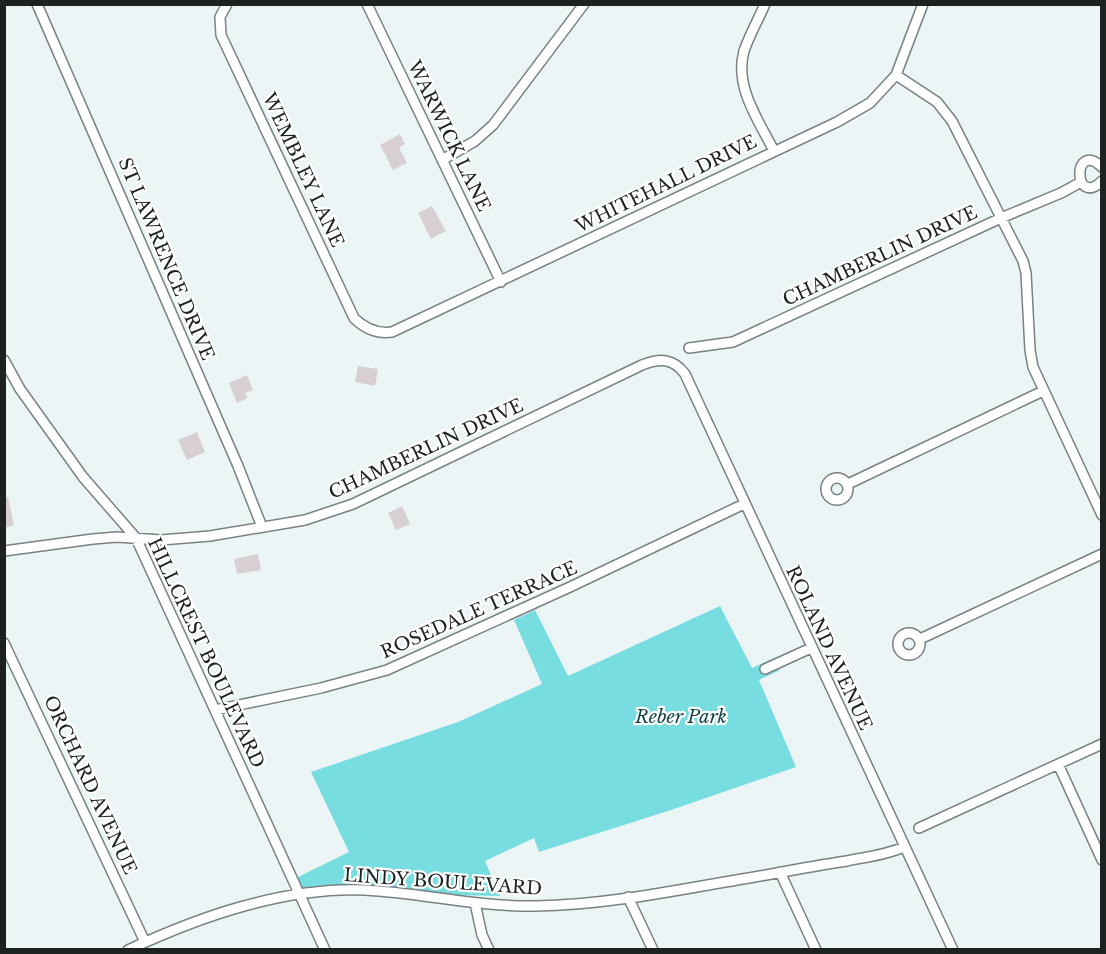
<svg xmlns="http://www.w3.org/2000/svg" width="1106" height="954" viewBox="0 0 1106 954" font-family="'Libre Baskerville',serif">
<rect width="100%" height="100%" fill="#ebf5f6"/>
<!-- green -->
<path fill="#78dde1" d="M 720,606 L 752,668 L 774,658 L 780,670 L 759,680 L 796,767 L 671,810 L 539,852 L 534,838 L 485,861 L 500,896 L 298,892 L 296,878 L 349,852 L 311,772 L 458,722 L 542,684 L 514,620 L 535,610 L 568,676 Z"/>
<!-- building -->
<path fill="#d7cfd3" d="M 400,134 L 405,144 L 399,148 L 407,163 L 393,170 L 380,145 Z
M 432,206 L 446,231 L 431,239 L 418,213 Z
M 358,366 L 378,369 L 375,386 L 355,382 Z
M 247,375 L 253,390 L 245,393 L 248,398 L 237,403 L 229,383 Z
M 197,432 L 205,452 L 187,460 L 178,440 Z
M 8,497 L 14,525 L 4,528 L 4,498 Z
M 402,506 L 410,524 L 396,530 L 388,513 Z
M 258,554 L 261,570 L 237,574 L 234,559 Z"/>
<g fill="none" stroke-linecap="round" stroke-linejoin="round">
<!-- street casing -->
<g stroke="#798282" stroke-width="12">
<path id="street" d="M 37,4 L 238,466 L 262,527
M 227,4 L 220,17 L 221,35 L 354,318 C 365,329 377,334 392,332 L 837,122 L 870,103 L 896,75 L 923,4
M 367,4 L 501,282
M 765,4 C 758,20 749,36 744,51 C 734,87 759,121 774,151
M 896,75 L 937,102 L 952,121 L 1023,261 L 1026,273 L 1030,350 L 1033,367 L 1102,515
M 442,160 L 475,141 L 493,125 L 584,4
M 1102,167 C 1072,139 1073,209 1102,181
M 689,348 L 733,342 L 1001,218 L 1061,193 L 1081,182
M 4,360 L 20,389 L 83,477 L 136,538 L 325,950
M826 489a11 11 0 1 1 22 0a11 11 0 1 1-22 0Z
M 848,484 L 1043,391
M 4,551 L 93,539 L 117,537 L 161,540 L 210,536 L 305,520 L 353,504 L 642,365 C 660,358 673,358 685,374 L 953,950
M898 644a11 11 0 1 1 22 0a11 11 0 1 1-22 0Z
M 920,639 L 1102,554
M 4,643 L 145,942
M 765,669 L 811,648
M 215,710 L 321,688 L 387,670 L 570,587 L 744,504
M 1058,764 L 1102,860
M 919,828 L 1102,744
M 780,872 L 816,950
M 628,897 L 653,950
M 475,903 L 482,935 L 489,950
M 128,950 C 201,916 284,887 365,890 C 422,893 478,907 536,906 C 612,905 691,887 766,875 C 793,870 820,865 847,861 C 866,857 886,855 904,847"/>
</g>
<!-- street -->
<use href="#street" stroke="#fff" stroke-width="9"/>
</g>
<g text-anchor="middle" dominant-baseline="central" stroke-width="4.5" stroke-linejoin="round" paint-order="stroke">
<!-- street labels -->
<g font-size="18" fill="#1e2121" stroke="#fff">
<text transform="translate(449 136) rotate(64)">WARWICK LANE</text>
<text transform="translate(303 170) rotate(65)">WEMBLEY LANE</text>
<text transform="translate(666 184) rotate(-26)">WHITEHALL DRIVE</text>
<text transform="translate(880 256) rotate(-25)">CHAMBERLIN DRIVE</text>
<text transform="translate(166 259) rotate(67)">ST LAWRENCE DRIVE</text>
<text transform="translate(426 449) rotate(-25)">CHAMBERLIN DRIVE</text>
<text transform="translate(479 610) rotate(-24)">ROSEDALE TERRACE</text>
<text transform="translate(829 648) rotate(65)">ROLAND AVENUE</text>
<text transform="translate(206 653) rotate(65)">HILLCREST BOULEVARD</text>
<text transform="translate(90 785) rotate(65)">ORCHARD AVENUE</text>
<text transform="translate(443 882) rotate(4)">LINDY BOULEVARD</text>
</g>
<!-- park labels -->
<g font-size="18" font-style="italic" fill="#134345" stroke="#fff">
<text x="681" y="717">Reber Park</text>
</g>
</g>
<!-- border -->
<rect width="1106" height="954" fill="none" stroke="#1e2121" stroke-width="12"/>
</svg>
